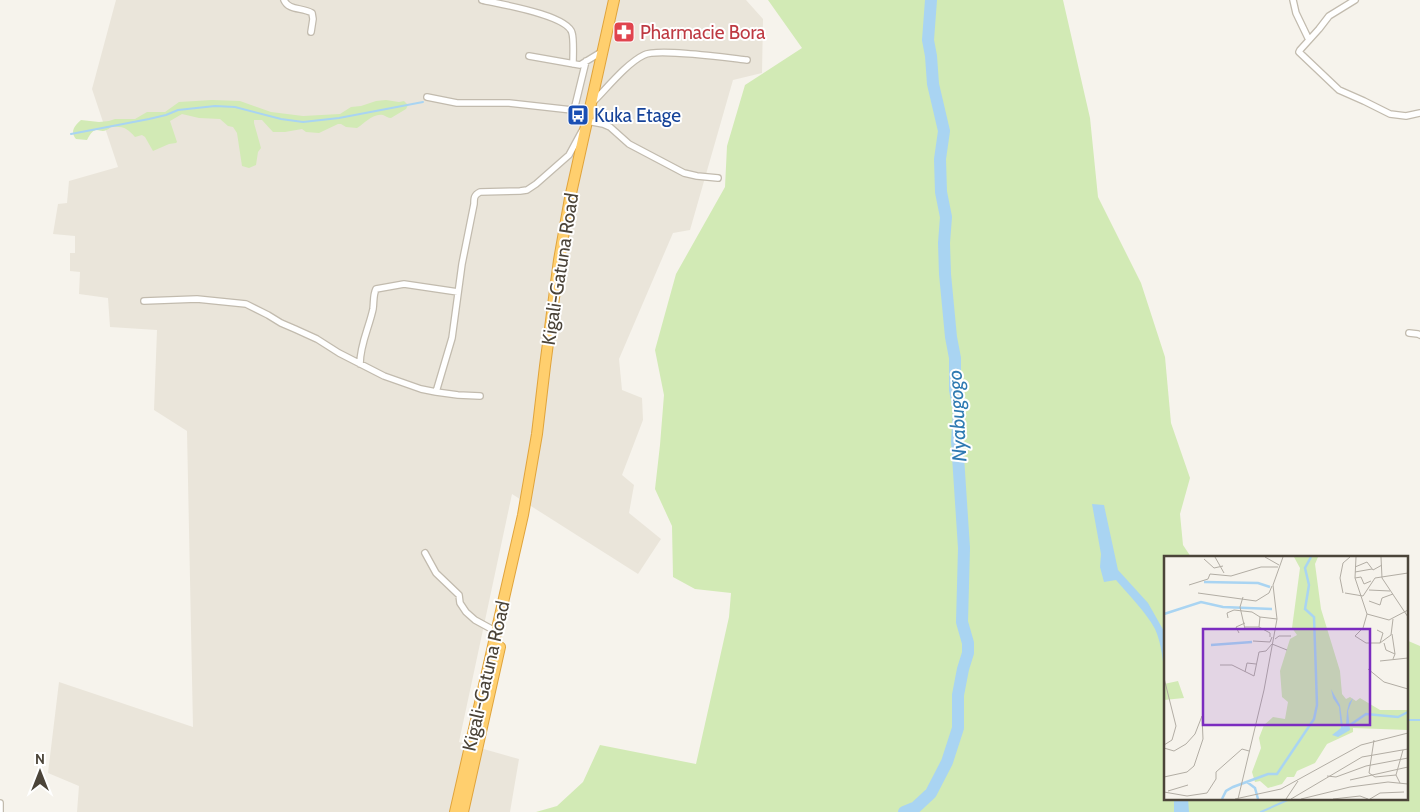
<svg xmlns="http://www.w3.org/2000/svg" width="1420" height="812" viewBox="0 0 1420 812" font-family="Cabin,sans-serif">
<rect width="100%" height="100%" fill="#f6f3ec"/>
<!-- residential -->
<path fill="#eae5da" d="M 116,0 L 746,0 L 763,19 L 762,73 L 733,80 L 690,230 L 673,233 L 619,359 L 622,390 L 642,398 L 643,420 L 622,475 L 634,485 L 629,513 L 661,539 L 638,574 L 512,494 L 459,742 L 519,759 L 510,812 L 77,812 L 79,786 L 48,773 L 59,682 L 193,727 L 187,431 L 154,410 L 157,330 L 110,327 L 108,298 L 79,294 L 80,272 L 70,271 L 70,253 L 75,253 L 75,236 L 53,234 L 58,204 L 67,203 L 69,181 L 118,167 L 92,89 Z"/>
<!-- green -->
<path fill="#d2eab5" d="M 768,0 L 1063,0 L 1090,118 L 1098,197 L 1141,283 L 1165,357 L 1171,423 L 1190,478 L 1180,514 L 1183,545 L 1191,557 L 1165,557 L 1165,798 L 1406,798 L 1406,640 L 1420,646 L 1420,812 L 536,812 L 557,806 L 583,782 L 600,745 L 696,764 L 729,617 L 731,593 L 695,589 L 673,577 L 672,526 L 655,489 L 660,445 L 664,395 L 655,350 L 676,274 L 725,187 L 727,146 L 745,85 L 802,48 Z
M 212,100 L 240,101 L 271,112 L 303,116 L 340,114 L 351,107 L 361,106 L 376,101 L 386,100 L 399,102 L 404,101 L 408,105 L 406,109 L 391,118 C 388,118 386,116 383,115 C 373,113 365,123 357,128 L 346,127 L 341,124 L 338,124 L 319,133 L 306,132 L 302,129 L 285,132 L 273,132 L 262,120 L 254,120 L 254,123 L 261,148 L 258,152 L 256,165 L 249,168 L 242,166 L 237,133 L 233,127 L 228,126 L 220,119 L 199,118 L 182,114 L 170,121 L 177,142 L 176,143 L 169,144 L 153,151 L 145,137 L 142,135 L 135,137 C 128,129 124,126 111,127 C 99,138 97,120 87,140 L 76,139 C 70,132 74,126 81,120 L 99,122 L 109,121 L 115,119 L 135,119 L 147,112 L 165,112 L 179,102 Z"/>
<!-- water -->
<path fill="#a9d4f2" d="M 1092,504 L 1104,505 L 1118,570 L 1148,603 L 1165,633 L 1165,679 C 1163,663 1162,644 1155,629 C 1146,612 1128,594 1116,580 L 1104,582 L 1100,567 L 1101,554 Z
M 1174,798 L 1188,798 L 1189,812 L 1174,812 Z"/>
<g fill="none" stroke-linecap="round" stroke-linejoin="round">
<!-- stream -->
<path stroke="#a9d4f2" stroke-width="2" d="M 71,134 L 149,119 L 166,115 L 178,110 L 215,106 L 235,107 L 281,119 L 303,122 L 339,118 L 423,102
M 1406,720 L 1420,720
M 1261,812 L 1292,798"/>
<!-- river -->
<path stroke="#a9d4f2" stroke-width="12" d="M 904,812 L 916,807 L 931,793 L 947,762 L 958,728 L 958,695 L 963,669 L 968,653 L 968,643 L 962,622 L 964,548 L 957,441 L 959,411 L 955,390 L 955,358 L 951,337 L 945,274 L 944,243 L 946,217 L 941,192 L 940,159 L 944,131 L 933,84 L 931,56 L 928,40 L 931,0"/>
<!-- street casing -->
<g stroke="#c2bbae" stroke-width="8">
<path id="street" d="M 284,0 C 289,11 302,7 312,13 L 313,19 L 311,32
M 482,0 C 499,4 568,15 572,33 C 574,39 573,56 573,64
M 1293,0 L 1296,13 L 1309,40
M 1355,0 L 1329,16 L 1319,29 L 1300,50 L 1299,52 L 1339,90 L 1364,101 L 1390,114 L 1406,116 L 1420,113
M 529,56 L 580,65 L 603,51
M 427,97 L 457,103 L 509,103 L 572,110 L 575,106 L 586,61
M 593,102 C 607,88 627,63 644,55 C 657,48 729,58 747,60
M 586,123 L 587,121 L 603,124 L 610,127 L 629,144 L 684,173 L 697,176 L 718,178
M 144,301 L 197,299 L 246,304 L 268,315 L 281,323 L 295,329 L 317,339 L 339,353 L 384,376 L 421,389 L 436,392 L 452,338 L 462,264 L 474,204 C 474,198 474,195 480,192 L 520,191 L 527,190 L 536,184 L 569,155 L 582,131
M 1409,333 L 1418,334 L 1420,335
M 360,364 C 360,344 369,328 373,309 C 374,302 373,295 376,289 L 404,284 L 458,292
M 436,392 L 458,395 L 480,396
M 425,553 L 436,573 L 459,595 L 460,603 L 466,612 L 475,620 L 497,632
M 0,803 L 0,812"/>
</g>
<!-- highway casing -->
<g stroke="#e0a43c" stroke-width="12">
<path id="highway" d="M 455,812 L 523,515 L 537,434 L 545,366 L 559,260 L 570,198 L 614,0
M 463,812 L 500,647"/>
</g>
<!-- street -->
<use href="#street" stroke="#fff" stroke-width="5.5"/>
<!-- highway -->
<use href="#highway" stroke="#ffcf6e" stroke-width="10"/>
</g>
<!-- icons -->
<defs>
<g id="pharmacy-square" transform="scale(1.125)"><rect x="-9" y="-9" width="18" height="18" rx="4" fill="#e0444e" stroke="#fff"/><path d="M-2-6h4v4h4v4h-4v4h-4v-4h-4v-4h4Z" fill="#fff"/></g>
<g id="bus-square" transform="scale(1.125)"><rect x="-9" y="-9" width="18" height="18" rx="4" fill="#1a4fb4" stroke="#fff"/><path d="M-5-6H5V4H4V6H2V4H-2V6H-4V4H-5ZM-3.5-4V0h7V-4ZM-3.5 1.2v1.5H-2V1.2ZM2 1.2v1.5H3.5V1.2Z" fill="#fff"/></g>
</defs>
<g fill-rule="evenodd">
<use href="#pharmacy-square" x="624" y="32"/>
<use href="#bus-square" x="578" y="115"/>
</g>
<g text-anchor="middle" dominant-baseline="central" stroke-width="4" stroke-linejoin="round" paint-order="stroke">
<!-- health labels -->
<g font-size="19" fill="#be3a42" stroke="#fff" text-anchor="start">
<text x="640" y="32">Pharmacie Bora</text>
</g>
<!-- transit labels -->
<g font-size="19" fill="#164399" stroke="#fff" text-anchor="start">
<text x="594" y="115">Kuka Etage</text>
</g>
<!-- street labels -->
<g font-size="19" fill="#4b4439" stroke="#fff">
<text transform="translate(560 269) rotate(-81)">Kigali-Gatuna Road</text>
<text transform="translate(486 676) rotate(-77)">Kigali-Gatuna Road</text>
</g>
<!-- water labels -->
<g font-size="20" font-style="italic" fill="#2e7ab2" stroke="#fff">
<text transform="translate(957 416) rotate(-93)">Nyabugogo</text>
</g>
</g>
<!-- overview -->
<g transform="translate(1164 556)">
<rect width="244" height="244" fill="#f6f3ec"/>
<path d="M 130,1 L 154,1 L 151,8 L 157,53 L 176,115 L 178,138 L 182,143 L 186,141 L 192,145 L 196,142 L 216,154 L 244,154 L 244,174 L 189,172 L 189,176 L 163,188 L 151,207 L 133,215 L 130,221 L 123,221 L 118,228 L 104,232 L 96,225 L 91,226 L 88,216 L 97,192 L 95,182 L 100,169 L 109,161 L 121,163 L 124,146 L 118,141 L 116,115 L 126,83 L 133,79 L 128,72 L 136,12 ZM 14,125 L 20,142 L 0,144 L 0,128 Z" fill="#d2eab5"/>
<path d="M 167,133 L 176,149 L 179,171 L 182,169 L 183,155 L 185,147 L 189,142 L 184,155 L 186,174 L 174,181 L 168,179 L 177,172 L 175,151 L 169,142 Z" fill="#a9d4f2"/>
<path fill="none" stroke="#a9d4f2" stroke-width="2.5" d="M 40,26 L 94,27 L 106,31M 0,58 L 37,46 L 59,51 L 108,53M 47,89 L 88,86M 186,169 L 202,158 L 234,161 L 244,156M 83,226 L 91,232 L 94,243M 58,243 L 62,235 L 69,231 L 104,218 L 113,218 L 150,163 L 153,149 L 150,61 L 141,53 L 145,29 L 141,12 L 147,1"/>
<path fill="none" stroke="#b2ada4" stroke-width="1" d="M 51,1 L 60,17M 101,1 L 115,9M 192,1 L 191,22 L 203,58 L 225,64 L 244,54M 217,1 L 218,22 L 244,61M 40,3 L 50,12 L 59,10M 191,11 L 203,6 L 209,14 L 218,9M 191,16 L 208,13M 191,22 L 197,21 L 200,28 L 207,25M 25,29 L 44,23 L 46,18 L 67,20 L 97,11 L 114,11M 205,34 L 226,35M 34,37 L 92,45 L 105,37 L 108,30M 179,37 L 176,22 L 179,7 L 186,1M 181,37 L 199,40 L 211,22 L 244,17M 79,41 L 76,51 L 81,73M 205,45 L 216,49 L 218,42 L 229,38M 203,58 L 199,72 L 191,80 L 202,87 L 216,87M 64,62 L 63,57 L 70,54 L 88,56 L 96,61M 81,71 L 95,71 L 106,77 L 106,81M 95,71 L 96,61 L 113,63M 213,74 L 219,77 L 216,87M 75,77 L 72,71 L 81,67M 228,78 L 231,98M 111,83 L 115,80 L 127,80M 89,85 L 106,86 L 108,81M 216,87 L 227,79 L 229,63M 220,87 L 222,94 L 231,98 L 229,103M 216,105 L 244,102M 56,109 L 68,109 L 90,120 L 95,96 L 102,95 L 108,88 L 123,94M 204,113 L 220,126 L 244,133M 81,116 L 83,107 L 92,108M 0,122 L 12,170 L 8,184 L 0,189M 210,184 L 205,217 L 211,221 L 232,219 L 236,227M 0,192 L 10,195 L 22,188 L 31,178 L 38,160 L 39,183 L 30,210 L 23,216 L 0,221M 232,219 L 239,194M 163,220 L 172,221 L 202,210 L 244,202M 186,224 L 244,211M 4,235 L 24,229M 0,236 L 23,240 L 43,237 L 52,223 L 52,216 L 78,193 L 85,195M 71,243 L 117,233 L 197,189 L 244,177M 74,243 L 100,134 L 113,63 L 109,29 L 119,1M 122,243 L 134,225M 127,243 L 198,201 L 244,193M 137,243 L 186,231 L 224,226 L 244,228M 169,243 L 196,240 L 204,243M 206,243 L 216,237 L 240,236"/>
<path fill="#7b2cbf" fill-opacity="0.15" stroke="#7b2cbf" stroke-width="2.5" d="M 39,73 L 206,73 L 206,169 L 39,169 Z"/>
<rect width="244" height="244" fill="none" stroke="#4b4439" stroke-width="2.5"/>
</g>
<!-- north arrow -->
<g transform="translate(40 772)" stroke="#ffffff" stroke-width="4" paint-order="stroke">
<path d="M0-4L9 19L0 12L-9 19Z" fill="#4b4439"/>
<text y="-8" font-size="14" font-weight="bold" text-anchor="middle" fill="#4b4439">N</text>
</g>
</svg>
